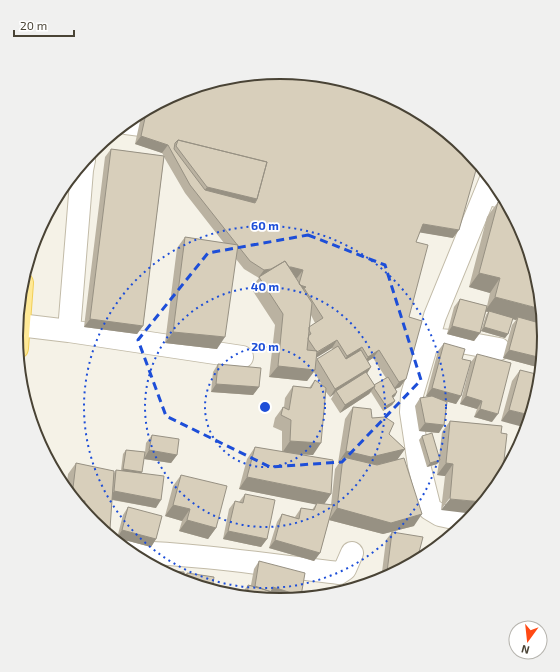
<svg xmlns="http://www.w3.org/2000/svg" width="560" height="672" viewBox="0 0 560 672" font-family="'Exo 2',sans-serif">
<rect width="100%" height="100%" fill="#f5f2e7"/>
<g fill="none" stroke-linecap="round" stroke-linejoin="round">
<!-- minor casing -->
<g stroke="#c2bba8" stroke-width="24">
<path id="minor" d="M 126,123 L 156,127
M 486,193 L 504,198
M 19,325 L 69,331 L 242,357
M 69,331 L 82,170 L 84,160
M 428,339 L 461,342 L 499,349
M 468,521 L 440,515 L 430,509 L 419,465 L 411,412 L 412,395 L 435,316 L 491,179
M 129,552 C 199,554 269,565 339,573 L 345,569 L 352,553"/>
</g>
<!-- major casing -->
<g stroke="#f1cf58" stroke-width="24">
<path id="major" d="M 17,348 L 22,283"/>
</g>
<!-- minor -->
<use href="#minor" stroke="#fff" stroke-width="22"/>
<!-- major -->
<use href="#major" stroke="#ffe996" stroke-width="22"/>
</g>
<!-- wall -->
<path fill="#bab2a1" fill-rule="evenodd" d="M 179,92 L 453,238 L 420,232 L 416,242 L 409,317 L 406,379 L 400,387 L 395,389 L 397,392 L 395,396 L 393,398 L 395,401 L 392,405 L 383,411 L 371,392 L 369,394 L 340,413 L 331,399 L 334,394 L 330,397 L 326,392 L 313,455 L 295,454 L 331,494 L 324,504 L 331,505 L 335,469 L 339,463 L 338,463 L 345,419 L 353,407 L 372,418 L 405,449 L 397,460 L 414,526 L 383,534 L 329,520 L 320,553 L 314,561 L 269,548 L 277,522 L 282,514 L 295,517 L 301,508 L 312,510 L 316,504 L 239,489 L 247,459 L 255,447 L 282,452 L 282,431 L 273,427 L 275,418 L 283,407 L 284,407 L 285,398 L 293,386 L 309,388 L 315,380 L 322,385 L 314,372 L 307,381 L 269,377 L 275,325 L 251,288 L 259,278 L 244,269 L 236,259 L 217,349 L 165,343 L 177,248 L 185,237 L 224,243 L 185,193 L 164,157 L 143,326 L 137,334 L 84,327 L 105,157 L 111,149 L 164,156 L 162,153 L 135,144 L 142,112 ZM 311,315 L 315,323 L 309,327 ZM 332,348 L 333,350 L 316,360 L 317,357 ZM 373,358 L 386,378 L 374,385 L 367,373 L 371,367 L 368,361 Z
M 498,202 L 537,367 L 503,358 L 512,325 L 516,320 L 512,319 L 508,334 L 505,338 L 481,331 L 486,315 L 488,312 L 486,312 L 480,333 L 474,341 L 447,334 L 454,307 L 460,299 L 487,306 L 490,293 L 469,287 L 487,217 Z
M 444,343 L 462,359 L 461,396 L 456,404 L 442,400 L 439,433 L 419,431 L 415,406 L 420,398 L 428,397 L 426,396 L 438,351 Z
M 477,354 L 492,422 L 474,417 L 477,409 L 460,404 L 471,362 Z
M 218,364 L 259,387 L 253,395 L 211,392 L 213,372 Z
M 520,370 L 539,382 L 501,421 L 512,381 Z
M 450,421 L 502,426 L 441,510 L 445,476 L 437,475 L 439,462 L 437,464 L 427,467 L 419,440 L 422,436 L 439,458 L 442,432 Z
M 152,435 L 177,455 L 171,463 L 144,459 L 142,472 L 141,473 L 156,508 L 112,500 L 93,523 L 66,490 L 68,474 L 76,463 L 114,473 L 116,470 L 121,470 L 123,454 L 126,450 L 145,452 L 146,443 Z
M 181,475 L 216,528 L 208,539 L 179,531 L 182,521 L 165,516 L 173,486 Z
M 245,494 L 267,539 L 261,547 L 223,539 L 229,509 L 235,501 L 239,502 Z
M 128,507 L 156,539 L 151,547 L 117,538 L 123,515 Z
M 392,532 L 417,560 L 381,580 L 386,540 Z
M 259,561 L 280,600 L 240,596 L 248,585 L 251,585 L 254,569 Z
M 166,571 L 184,578 L 187,573 L 212,590 L 179,580 L 165,572 Z"/>
<!-- shaded-wall -->
<path fill="#979183" d="M 196,87 L 200,88 L 192,99 L 179,92 Z
M 141,136 L 168,145 L 162,153 L 135,144 Z
M 207,187 L 257,199 L 249,211 L 200,197 Z
M 423,224 L 459,230 L 453,238 L 417,232 Z
M 291,267 L 303,270 L 297,278 L 286,275 L 284,268 Z
M 275,269 L 259,277 L 258,278 L 264,270 Z
M 479,273 L 500,278 L 490,293 L 469,287 Z
M 299,285 L 306,287 L 304,288 L 300,295 Z
M 495,297 L 541,309 L 543,327 L 518,317 L 516,320 L 485,311 Z
M 90,319 L 143,326 L 137,334 L 84,327 Z
M 452,326 L 480,333 L 474,341 L 447,334 Z
M 484,327 L 508,334 L 505,338 L 481,331 Z
M 173,332 L 225,337 L 217,349 L 165,343 Z
M 337,340 L 332,348 L 311,361 L 317,353 Z
M 362,347 L 357,355 L 342,364 L 347,356 Z
M 379,350 L 373,358 L 362,365 L 368,357 Z
M 509,350 L 542,358 L 542,360 L 537,367 L 503,358 Z
M 278,366 L 315,370 L 307,381 L 269,377 Z
M 371,367 L 366,375 L 336,391 L 334,394 L 330,397 L 335,389 Z
M 406,379 L 400,387 L 393,390 L 399,382 Z
M 216,384 L 259,387 L 253,395 L 211,392 Z
M 375,386 L 369,394 L 340,413 L 345,405 Z
M 432,388 L 461,396 L 456,404 L 426,396 Z
M 397,392 L 395,396 L 389,400 L 392,396 Z
M 466,396 L 482,401 L 477,409 L 460,404 Z
M 395,401 L 392,405 L 383,411 L 386,406 Z
M 480,409 L 498,414 L 492,422 L 474,417 Z
M 509,410 L 530,415 L 527,428 L 501,421 Z
M 425,423 L 444,425 L 439,433 L 419,431 Z
M 290,441 L 321,443 L 313,455 L 282,453 Z
M 405,449 L 397,460 L 363,468 L 343,457 L 339,463 L 338,463 L 346,451 Z
M 149,450 L 177,455 L 171,463 L 144,459 Z
M 440,460 L 437,464 L 427,467 L 430,463 Z
M 446,463 L 453,464 L 445,476 L 437,475 Z
M 123,469 L 142,472 L 139,476 L 120,473 Z
M 247,477 L 331,494 L 323,506 L 239,489 Z
M 114,491 L 161,500 L 156,508 L 109,499 Z
M 72,496 L 85,501 L 81,507 Z
M 450,499 L 483,502 L 474,514 L 441,510 Z
M 173,505 L 190,509 L 182,521 L 165,516 Z
M 337,508 L 422,514 L 414,526 L 383,534 L 329,520 Z
M 87,514 L 94,517 L 92,521 Z
M 187,520 L 216,528 L 208,539 L 179,531 Z
M 100,528 L 110,529 L 107,534 Z
M 122,530 L 156,539 L 151,547 L 117,538 Z
M 228,531 L 267,539 L 261,547 L 223,539 Z
M 275,540 L 320,553 L 314,561 L 269,548 Z
M 387,572 L 392,574 L 382,579 Z
M 273,587 L 301,596 L 300,598 L 282,600 L 254,590 Z"/>
<!-- building -->
<path fill="#d8cfbb" stroke="#979183" fill-rule="evenodd" d="M 280,72 L 332,77 L 381,92 L 427,117 L 467,149 L 478,163 L 459,230 L 423,224 L 416,242 L 428,245 L 409,317 L 422,321 L 406,379 L 399,382 L 379,350 L 368,357 L 362,347 L 347,356 L 337,340 L 317,352 L 317,351 L 316,351 L 308,339 L 309,335 L 311,334 L 309,330 L 309,327 L 323,318 L 304,288 L 306,287 L 300,285 L 299,284 L 303,270 L 291,267 L 289,267 L 285,261 L 271,269 L 264,270 L 250,261 L 190,185 L 168,145 L 141,136 L 147,109 L 179,92 L 189,89 L 197,91 L 200,88 L 200,86 L 229,77 ZM 178,140 L 267,162 L 257,199 L 255,203 L 205,190 L 174,149 L 175,143 Z
M 178,140 L 267,162 L 257,199 L 207,187 L 176,146 Z
M 111,149 L 164,156 L 143,326 L 90,319 Z
M 498,202 L 508,205 L 524,235 L 539,285 L 541,309 L 495,297 L 500,278 L 479,273 Z
M 185,237 L 238,245 L 225,337 L 173,332 Z
M 285,261 L 312,303 L 307,350 L 317,351 L 315,370 L 278,366 L 283,314 L 259,277 Z
M 460,299 L 487,306 L 480,333 L 452,326 Z
M 489,311 L 513,318 L 508,334 L 484,327 Z
M 518,317 L 543,324 L 544,336 L 542,358 L 509,350 Z
M 444,343 L 465,349 L 462,359 L 471,361 L 461,396 L 432,388 Z
M 338,346 L 346,359 L 361,350 L 371,367 L 335,389 L 317,359 Z
M 477,354 L 511,363 L 498,414 L 480,409 L 482,401 L 466,396 Z
M 218,364 L 261,368 L 259,387 L 216,384 Z
M 520,370 L 540,375 L 539,382 L 539,388 L 530,415 L 509,410 Z
M 366,372 L 375,386 L 345,405 L 336,391 Z
M 388,377 L 397,392 L 392,396 L 395,401 L 386,406 L 374,388 L 375,386 L 374,385 Z
M 315,380 L 326,388 L 321,443 L 290,441 L 291,420 L 281,415 L 283,407 L 289,410 L 293,386 L 311,388 Z
M 432,396 L 447,402 L 444,425 L 425,423 L 420,398 Z
M 353,407 L 371,409 L 372,418 L 385,417 L 394,423 L 389,434 L 405,449 L 371,457 L 346,451 Z
M 450,421 L 502,426 L 501,433 L 507,434 L 502,478 L 499,483 L 483,502 L 450,499 L 453,464 L 446,463 Z
M 432,433 L 440,460 L 430,463 L 422,436 Z
M 152,435 L 179,439 L 177,455 L 149,450 Z
M 255,447 L 333,460 L 331,494 L 247,477 Z
M 126,450 L 145,452 L 142,472 L 123,469 Z
M 343,457 L 377,465 L 404,458 L 422,514 L 391,523 L 337,508 Z
M 76,463 L 114,471 L 110,529 L 100,528 L 93,523 L 94,517 L 87,514 L 84,511 L 85,501 L 72,496 Z
M 503,468 L 507,468 L 502,478 Z
M 116,470 L 164,476 L 161,500 L 114,491 Z
M 181,475 L 227,486 L 216,528 L 187,520 L 190,509 L 173,505 Z
M 245,494 L 275,500 L 267,539 L 228,531 L 235,501 L 243,503 Z
M 317,503 L 333,505 L 320,553 L 275,540 L 282,514 L 299,519 L 301,508 L 314,510 Z
M 128,507 L 162,516 L 156,539 L 122,530 Z
M 392,532 L 423,537 L 417,560 L 392,574 L 387,572 Z
M 259,561 L 305,573 L 301,596 L 273,587 L 271,592 L 255,586 Z
M 166,571 L 184,572 L 184,581 L 179,580 L 166,573 Z
M 187,573 L 214,577 L 212,590 L 186,582 Z
M 248,585 L 290,597 L 290,599 L 280,600 L 248,597 Z"/>
<!-- marked area -->
<path fill="none" stroke="#1d4ed8" stroke-width="3" stroke-dasharray="8 5" stroke-linejoin="round" d="M 308,235 L 385,265 L 421,380 L 342,462 L 270,467 L 166,416 L 138,340 L 208,253 Z"/>
<!-- distance rings -->
<g fill="none" stroke="#1d4ed8" stroke-width="2" stroke-dasharray="2 4">
<circle cx="265" cy="407" r="60"/>
<circle cx="265" cy="407" r="120"/>
<circle cx="265" cy="407" r="181"/>
</g>
<!-- crop -->
<path d="M0 0H560V672H0ZM23 336a257 257 0 1 1 514 0a257 257 0 1 1-514 0Z" fill="#f0f0ef" fill-rule="evenodd"/>
<path fill="none" stroke="#494335" stroke-width="2" d="M23 336a257 257 0 1 1 514 0a257 257 0 1 1-514 0Z"/>
<circle cx="265" cy="407" r="6" fill="#1d4ed8" stroke="#fff" stroke-width="2"/>
<g font-size="12" text-anchor="middle" font-weight="bold" fill="#1d4ed8" stroke="#fff" stroke-width="3.5" stroke-linejoin="round" paint-order="stroke">
<text x="265" y="230">60 m</text>
<text x="265" y="291">40 m</text>
<text x="265" y="351">20 m</text>
</g>
<!-- north arrow -->
<g transform="translate(528 640) rotate(195)"><circle r="19" fill="#ffffff" stroke="#b6b4ae"/>
<path d="M0-3L7 15L0 10L-7 15Z" fill="#ff4914"/>
<text y="-6" font-size="11" font-weight="bold" text-anchor="middle" fill="#494335">N</text>
</g>
<!-- scale -->
<path d="M14 30v6h60v-6" fill="none" stroke="#494335" stroke-width="2"/>
<text x="20" y="30" font-size="12" fill="#494335" stroke="#ffffff" stroke-width="3" paint-order="stroke">20 m</text>
</svg>
